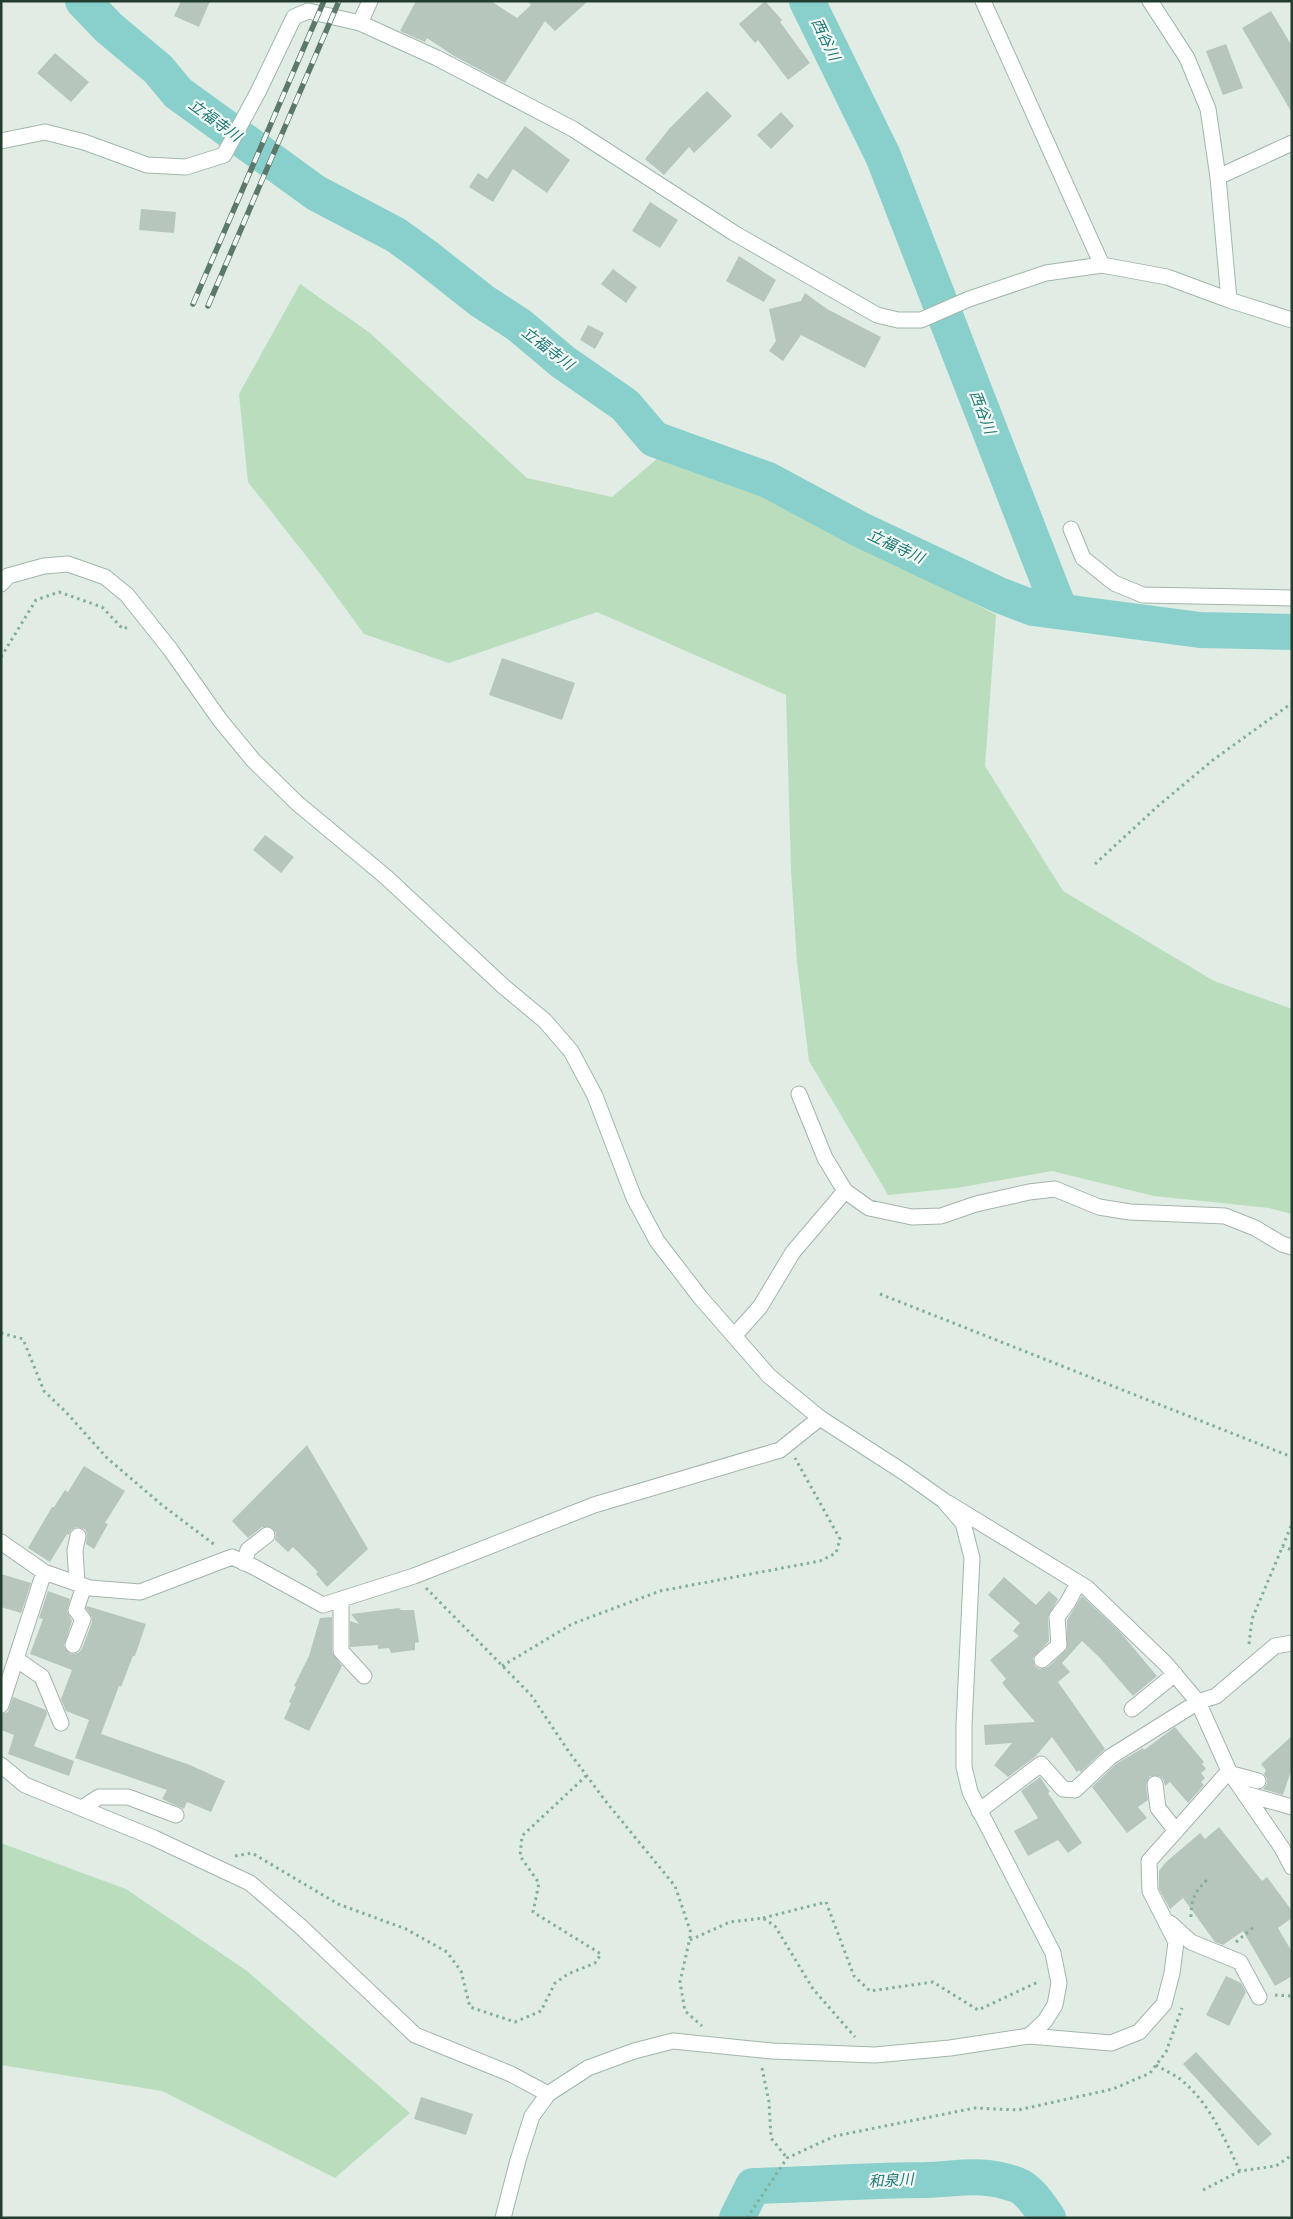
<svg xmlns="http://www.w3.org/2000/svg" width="1293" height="2219" viewBox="0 0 1293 2219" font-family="Manrope,'Noto Sans JP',sans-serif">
<rect width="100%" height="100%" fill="#e1ece5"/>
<!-- green -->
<path fill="#baddbd" d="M 300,284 L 370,333 L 527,478 L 612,497 L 671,447 L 771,491 L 809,515 L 996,615 L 985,766 L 1063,891 L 1214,981 L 1292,1009 L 1292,1214 L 1269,1208 L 1154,1196 L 1052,1171 L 957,1188 L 888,1195 L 809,1061 L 797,962 L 791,870 L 786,695 L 597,612 L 449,663 L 364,634 L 318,571 L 248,482 L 239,394 Z
M 1,1843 L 126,1889 L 247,1971 L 410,2113 L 335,2178 L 162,2091 L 1,2065 Z"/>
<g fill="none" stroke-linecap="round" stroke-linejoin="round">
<!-- river -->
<path stroke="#89d0cd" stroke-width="36" d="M 83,1 L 109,28 L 158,69 L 178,93 L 316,193 L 396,235 L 425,256 L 482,301 L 519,325 L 563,362 L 625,405 L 654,439 L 768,480 L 861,530 L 999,595 L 1033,608 L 1200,630 L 1292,632
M 807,1 L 883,156 L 1060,611
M 737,2218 L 753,2186 C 811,2185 868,2180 926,2180 C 959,2179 983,2172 1017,2185 C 1030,2190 1040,2207 1048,2218"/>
</g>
<!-- building -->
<path fill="#b7c6bd" d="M 181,1 L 210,1 L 199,27 L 174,16 Z
M 416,1 L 491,1 L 517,18 L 531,5 L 527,1 L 588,1 L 555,31 L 545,21 L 505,83 L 454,56 L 427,38 L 425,42 L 400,31 Z
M 765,1 L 782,20 L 780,22 L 810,63 L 788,80 L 758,40 L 755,43 L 739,24 Z
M 1271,11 L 1292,46 L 1292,113 L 1242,28 Z
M 1226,44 L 1243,88 L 1223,95 L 1206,51 Z
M 55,53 L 89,82 L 71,102 L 37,73 Z
M 707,91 L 732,116 L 694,153 L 689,147 L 664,175 L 645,159 L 670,128 Z
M 781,112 L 794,126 L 771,149 L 757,135 Z
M 525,126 L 570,160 L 547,193 L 513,169 L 493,202 L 469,187 L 478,173 L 487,179 Z
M 650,202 L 678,220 L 660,248 L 632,231 Z
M 141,209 L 176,212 L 174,233 L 139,230 Z
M 739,256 L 776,280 L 764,302 L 726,281 Z
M 613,269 L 637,287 L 626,303 L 601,284 Z
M 805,293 L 827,309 L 881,337 L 865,368 L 801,335 L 783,361 L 769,351 L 776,341 L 769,309 L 801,301 Z
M 588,325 L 604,333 L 595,349 L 580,340 Z
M 502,658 L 575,683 L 562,720 L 489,695 Z
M 265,835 L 294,857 L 281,873 L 253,850 Z
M 307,1445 L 368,1549 L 327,1587 L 316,1574 L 318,1572 L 293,1547 L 288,1552 L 275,1540 L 276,1533 L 271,1527 L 262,1527 L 248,1538 L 232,1521 Z
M 84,1466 L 125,1491 L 105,1523 L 108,1524 L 94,1549 L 86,1544 L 87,1534 L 85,1529 L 76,1527 L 71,1530 L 69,1535 L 67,1534 L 50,1562 L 28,1548 L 52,1507 L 54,1507 L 65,1490 L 68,1492 Z
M 1,1574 L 31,1583 L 21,1613 L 1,1607 Z
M 1004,1577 L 1036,1605 L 1049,1591 L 1058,1599 L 1048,1617 L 1049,1641 L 1033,1658 L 1035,1666 L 1039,1669 L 1048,1667 L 1067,1649 L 1067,1620 L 1082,1596 L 1120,1632 L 1157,1676 L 1133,1696 L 1099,1657 L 1082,1641 L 1062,1663 L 1070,1672 L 1058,1682 L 1105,1749 L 1081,1772 L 1079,1770 L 1077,1772 L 1052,1737 L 1035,1757 L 1008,1777 L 994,1765 L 1012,1743 L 985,1745 L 984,1725 L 1035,1722 L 1002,1683 L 1006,1679 L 990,1660 L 1019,1636 L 1013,1631 L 1020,1623 L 988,1595 Z
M 48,1591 L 70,1599 L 67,1611 L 72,1621 L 64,1646 L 70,1654 L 78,1653 L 82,1649 L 92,1622 L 92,1617 L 86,1608 L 87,1606 L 146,1624 L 135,1656 L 133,1656 L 121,1687 L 119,1686 L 101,1734 L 190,1765 L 225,1781 L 211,1812 L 187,1802 L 184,1809 L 162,1799 L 167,1790 L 75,1758 L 89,1720 L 66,1711 L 61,1699 L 72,1670 L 30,1654 L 43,1619 L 39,1618 Z
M 399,1608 L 401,1610 L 414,1610 L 419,1642 L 415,1643 L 415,1650 L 391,1653 L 389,1648 L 378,1649 L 378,1645 L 350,1647 L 350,1621 L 359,1624 L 351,1614 Z
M 332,1617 L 332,1652 L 342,1666 L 309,1731 L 284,1719 L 291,1703 L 289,1702 L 296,1687 L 294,1686 L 309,1656 L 320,1618 Z
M 13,1697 L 46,1710 L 47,1714 L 34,1746 L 74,1761 L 69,1776 L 8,1754 L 14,1735 L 1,1730 L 1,1714 L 8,1712 Z
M 1175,1727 L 1204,1762 L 1202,1764 L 1206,1769 L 1201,1773 L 1205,1778 L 1201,1782 L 1204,1785 L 1188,1803 L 1170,1782 L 1165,1786 L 1163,1779 L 1159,1776 L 1150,1776 L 1146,1785 L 1148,1800 L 1138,1807 L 1147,1818 L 1127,1833 L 1092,1787 L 1116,1764 L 1143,1748 L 1144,1750 Z
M 1292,1736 L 1292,1768 L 1283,1795 L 1263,1789 L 1267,1784 L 1267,1779 L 1264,1774 L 1266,1770 L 1261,1764 Z
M 1040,1777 L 1050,1792 L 1048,1793 L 1082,1843 L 1068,1853 L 1058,1840 L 1028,1856 L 1014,1831 L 1038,1818 L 1021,1791 Z
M 1219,1827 L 1262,1881 L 1267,1877 L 1292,1911 L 1292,1918 L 1278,1928 L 1292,1952 L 1292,1976 L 1275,1986 L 1243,1931 L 1223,1945 L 1215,1942 L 1183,1898 L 1170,1909 L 1159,1889 L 1159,1871 L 1165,1863 L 1200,1833 L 1205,1839 Z
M 1226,1976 L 1241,1983 L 1246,1992 L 1229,2026 L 1206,2015 Z
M 1196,2052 L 1272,2134 L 1258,2146 L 1183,2064 Z
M 421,2097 L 473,2114 L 466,2135 L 414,2119 Z"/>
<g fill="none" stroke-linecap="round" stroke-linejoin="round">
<!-- street casing -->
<g stroke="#a4b4ab" stroke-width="17">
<path id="street" d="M 983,1 L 1102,265
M 360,23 L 370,1
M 1218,177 L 1292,143
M 1071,529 L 1083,558 L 1114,583 L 1143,595 L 1292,598
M 799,1094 L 825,1158 L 845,1191
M 734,1336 L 760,1307 L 793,1252 L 845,1191 L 869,1208 L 912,1217 L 941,1216 L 976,1204 L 1029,1192 L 1055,1189 L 1099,1207 L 1130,1212 L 1225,1216 L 1255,1228 L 1282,1244 L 1292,1247
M 948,1503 L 1087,1588 L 1166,1664 L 1198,1702 L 1229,1771 L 1149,1861 L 1150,1891 L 1176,1942 L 1172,1973 L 1164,2004 L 1139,2032 L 1111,2043 L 1029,2036
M 1,1542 L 44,1572 L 90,1588 L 140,1592 L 232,1557 L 254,1567 L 323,1605 L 414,1576 L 594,1505 L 780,1450 L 820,1418
M 244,1563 L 248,1550 L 267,1535
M 77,1583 L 75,1550 L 78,1536
M 341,1600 L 341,1651 L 364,1676
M 73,1645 L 83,1619 L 76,1610 L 84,1586
M 16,1659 L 42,1677 L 61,1723
M 1042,1660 L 1059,1645 L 1057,1617 L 1068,1602 L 1078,1583
M 1,1705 L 44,1572
M 1132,1709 L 1175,1674
M 1,1765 L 25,1785 L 154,1838 L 250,1883 L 300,1926 L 415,2035 L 511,2074 L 548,2094
M 1229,1771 L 1282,1848 L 1292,1867
M 1232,1774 L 1258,1781
M 1155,1784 L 1158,1808 L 1176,1831
M 1246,1794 L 1292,1807
M 82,1808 L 99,1797 L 128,1797 L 176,1815
M 979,1811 L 1041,1764 L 1063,1789 L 1075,1790 L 1110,1757 L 1198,1702 L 1216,1696 L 1275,1646 L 1292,1643
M 1170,1923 L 1191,1942 L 1240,1962 L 1259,1997"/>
</g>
<!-- secondary casing -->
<g stroke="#a0b7aa" stroke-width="17">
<path id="secondary" d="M 1150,1 L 1187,58 L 1208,109 L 1218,177 L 1229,300
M 1,141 L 45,132 L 84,142 L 147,165 L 186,167 L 224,155 L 258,92 L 294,17 L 308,11 L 360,23 L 437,58 L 573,129 L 734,233 L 877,315 L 898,320 L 921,320 L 969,299 L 1046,273 L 1102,265 L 1167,277 L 1229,300 L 1292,320
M 1,584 L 8,576 L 44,566 L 68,564 L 105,577 L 127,595 L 170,649 L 220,720 L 253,760 L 297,803 L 386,877 L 503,986 L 545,1021 L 571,1051 L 595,1096 L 634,1198 L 657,1241 L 700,1297 L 769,1376 L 820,1418 L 905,1473 L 943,1500 L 963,1523 L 972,1558 L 964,1725 L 964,1767 L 970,1792 L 1053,1953 L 1059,1983 L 1055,2005 L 1045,2021 L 1029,2036 L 950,2048 L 875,2055 L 772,2051 L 673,2041 L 634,2051 L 588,2068 L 548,2094 L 532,2116 L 518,2160 L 503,2218"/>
</g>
<!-- path -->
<path stroke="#82af98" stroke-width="3" stroke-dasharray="2.5 4" stroke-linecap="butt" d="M 1,657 L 36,600 L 59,592 L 102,607 L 123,629 L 130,626
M 1095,864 L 1158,806 L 1213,760 L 1292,703
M 880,1294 L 1292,1457
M 1,1333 L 23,1339 L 44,1391 L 66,1412 L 107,1458 L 162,1505 L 215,1545
M 1282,1546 L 1292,1550
M 426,1588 L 531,1695 L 569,1752 L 607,1803 L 675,1886 L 691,1933 L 680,1982 L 685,2011 L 702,2026
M 1249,1644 L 1252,1619 L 1292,1524
M 502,1666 L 572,1624 L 660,1591 L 820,1561 L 836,1553 L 840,1539 L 795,1458
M 235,1856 L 252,1853 L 338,1904 L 406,1929 L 447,1952 L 461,1971 L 470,2007 L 515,2022 L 541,2011 L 555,1983 L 568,1974 L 595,1963 L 601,1954 L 533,1912 L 539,1883 L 520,1856 L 522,1836 L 586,1776
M 1191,1917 C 1191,1900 1195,1891 1207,1880
M 763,1918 L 826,1902 L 854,1976 L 870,1991 L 933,1982 L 978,2010 L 1040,1981
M 690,1940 L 730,1922 L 763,1918 L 775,1926 L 813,1989 L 855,2037
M 1236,1942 L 1255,1926
M 1275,1995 L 1292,1996
M 1156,2065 C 1164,2070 1173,2074 1180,2079 C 1210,2103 1224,2138 1240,2171 L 1276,2166 L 1292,2155
M 762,2068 L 769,2102 L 771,2138 L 787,2158
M 1203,2190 L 1240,2171
M 747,2218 L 787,2158 L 835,2136 L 975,2108 L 1018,2110 L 1113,2089 L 1150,2073 L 1166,2052 L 1182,2008"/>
<!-- street -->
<use href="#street" stroke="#fff" stroke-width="15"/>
<!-- secondary -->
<use href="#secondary" stroke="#fff" stroke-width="15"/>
<!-- rail casing -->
<g stroke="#5c786b" stroke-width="5.5">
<path id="rail" d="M 193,304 L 324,1
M 208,306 L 339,1"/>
</g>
<!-- rail -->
<use href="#rail" stroke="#f2f8f4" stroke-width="4" stroke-dasharray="11" stroke-linecap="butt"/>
</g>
<g text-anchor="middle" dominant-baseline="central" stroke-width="4.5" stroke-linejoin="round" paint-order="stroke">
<!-- water labels -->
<g font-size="15" font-style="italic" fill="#1c7775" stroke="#f2f8f4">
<text transform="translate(826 39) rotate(64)">西谷川</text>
<text transform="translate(215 120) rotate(36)">立福寺川</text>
<text transform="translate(548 348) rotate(37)">立福寺川</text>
<text transform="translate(983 412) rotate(69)">西谷川</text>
<text transform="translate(896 546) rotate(25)">立福寺川</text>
<text transform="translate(891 2180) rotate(-3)">和泉川</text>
</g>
</g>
<!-- border -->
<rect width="1293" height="2219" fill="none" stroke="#223c30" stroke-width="5"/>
</svg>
